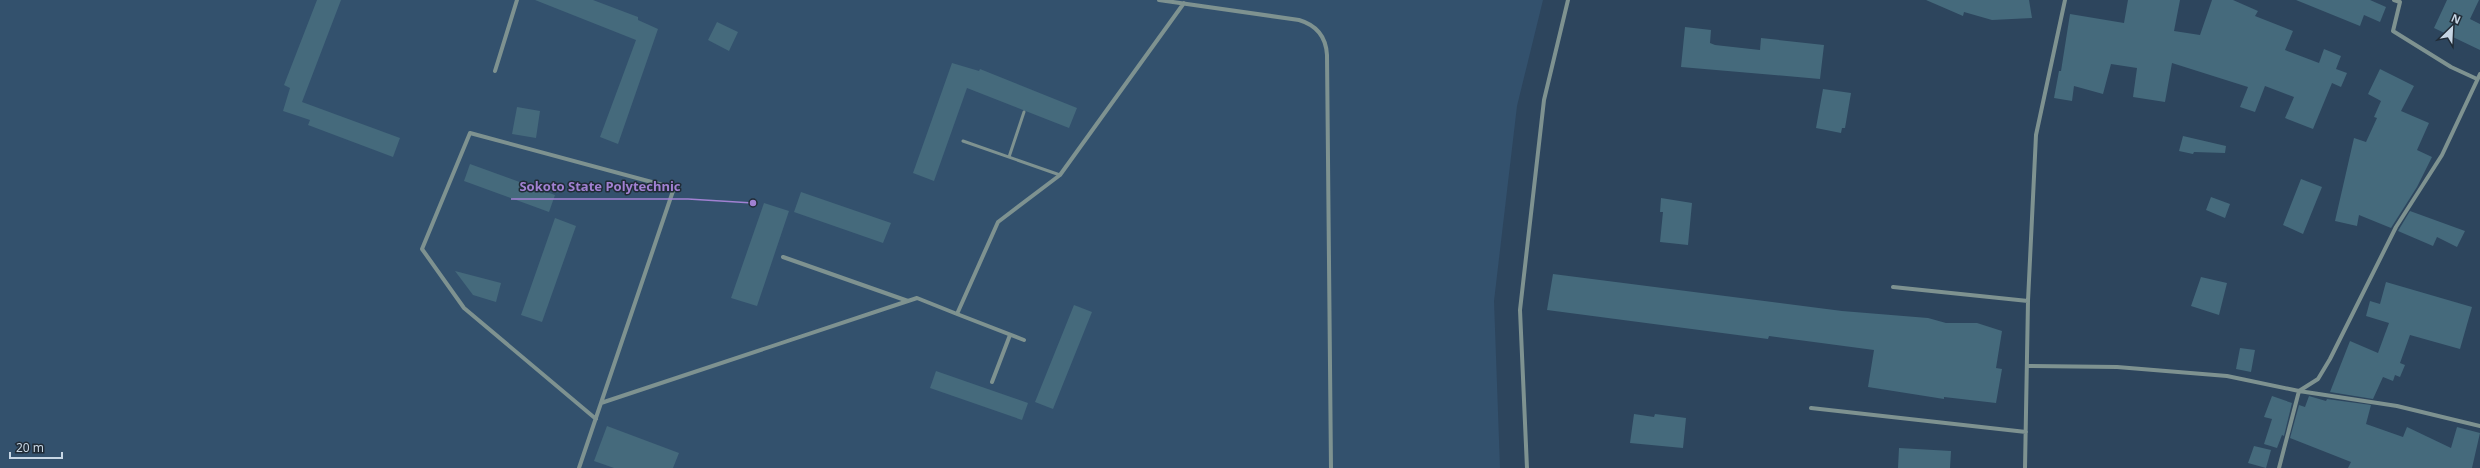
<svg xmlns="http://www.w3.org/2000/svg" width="2480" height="468" viewBox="0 0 2480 468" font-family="'Noto Sans',sans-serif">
<rect width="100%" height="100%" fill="#2d455d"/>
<!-- built -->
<path fill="#33516d" d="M 0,0 L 1543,0 L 1517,106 L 1494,301 L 1500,468 L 0,468 Z"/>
<!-- building -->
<path fill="#456a7c" d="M 317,0 L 341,0 L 302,102 L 400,138 L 393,157 L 308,125 L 310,120 L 283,111 L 290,88 L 284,85 Z
M 535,0 L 593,0 L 638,17 L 638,20 L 658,29 L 618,144 L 600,137 L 636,40 Z
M 1926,0 L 2029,0 L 2032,18 L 1992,20 L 1964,12 L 1963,16 Z
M 2128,0 L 2180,0 L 2174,31 L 2200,35 L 2212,0 L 2233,0 L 2258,11 L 2255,16 L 2293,31 L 2285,50 L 2319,63 L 2324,49 L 2341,56 L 2336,69 L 2347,73 L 2341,87 L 2332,83 L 2313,129 L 2285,118 L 2294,97 L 2265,86 L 2255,112 L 2240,107 L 2248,87 L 2172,63 L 2165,102 L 2133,97 L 2137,68 L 2111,64 L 2103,94 L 2074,86 L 2072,101 L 2054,98 L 2059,71 L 2061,71 L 2070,14 L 2124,23 Z
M 2296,0 L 2370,0 L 2386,7 L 2380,22 L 2364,15 L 2360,26 Z
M 2447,0 L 2479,0 L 2470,19 L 2480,24 L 2480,50 L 2434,28 Z
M 717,22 L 738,32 L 729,51 L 708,40 Z
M 1685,27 L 1711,30 L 1710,43 L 1715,45 L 1760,50 L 1761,38 L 1824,45 L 1820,79 L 1681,67 Z
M 952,63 L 979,71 L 980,69 L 1077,108 L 1069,128 L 967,88 L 934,181 L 913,173 Z
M 2380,69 L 2414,86 L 2401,111 L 2429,123 L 2417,150 L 2432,157 L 2417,187 L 2391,228 L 2359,215 L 2357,226 L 2335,221 L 2354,138 L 2366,142 L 2377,118 L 2374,117 L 2381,101 L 2368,94 Z
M 1823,89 L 1851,93 L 1845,128 L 1842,128 L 1841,133 L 1816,128 Z
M 517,107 L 540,111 L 536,138 L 512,134 Z
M 2183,136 L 2226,146 L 2225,153 L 2194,152 L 2193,154 L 2179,151 Z
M 470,164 L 555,195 L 549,212 L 464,181 Z
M 2301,179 L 2322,187 L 2303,234 L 2283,225 Z
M 801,192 L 891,223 L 883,243 L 794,212 Z
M 2211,197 L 2230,204 L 2225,218 L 2206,210 Z
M 1661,198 L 1692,203 L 1688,245 L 1660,242 L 1663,212 L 1660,212 Z
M 764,203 L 789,211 L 757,306 L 731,298 Z
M 2410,211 L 2465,231 L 2457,247 L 2437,237 L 2433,246 L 2398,231 Z
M 555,218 L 576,226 L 542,322 L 521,315 Z
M 455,271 L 501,283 L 496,302 L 473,295 Z
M 1553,274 L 1842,311 L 1928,318 L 1946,323 L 1977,323 L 2002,331 L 1996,368 L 2002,369 L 1996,403 L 1944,397 L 1944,399 L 1868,387 L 1874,350 L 1769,336 L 1768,339 L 1547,310 Z
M 2201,277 L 2227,283 L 2219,315 L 2191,306 Z
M 2386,282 L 2472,307 L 2460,349 L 2410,335 L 2400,363 L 2405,365 L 2400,377 L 2395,375 L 2393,381 L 2383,377 L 2373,399 L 2330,392 L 2350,341 L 2378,353 L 2389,323 L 2366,316 L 2370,301 L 2380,304 Z
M 1074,305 L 1092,312 L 1053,409 L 1035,402 Z
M 2240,348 L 2255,350 L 2251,372 L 2236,369 Z
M 936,371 L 1028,403 L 1022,420 L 930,388 Z
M 2272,396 L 2292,403 L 2284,436 L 2282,435 L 2277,448 L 2264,444 L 2272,419 L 2264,417 Z
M 2309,396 L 2326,401 L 2327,399 L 2371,405 L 2366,424 L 2403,437 L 2407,427 L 2451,448 L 2457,427 L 2480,433 L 2472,468 L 2348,468 L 2351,462 L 2290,438 L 2299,405 L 2305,407 Z
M 1634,414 L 1654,417 L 1655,414 L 1686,418 L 1683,448 L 1630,443 Z
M 607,426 L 679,453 L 673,468 L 614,468 L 594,461 Z
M 2254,446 L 2271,450 L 2266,468 L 2248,463 Z
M 1899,448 L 1951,451 L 1950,468 L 1898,468 Z"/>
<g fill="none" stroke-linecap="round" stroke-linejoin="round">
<!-- lane -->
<path stroke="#7e9290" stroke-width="3" d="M 963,141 L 1060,175
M 1009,157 L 1024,112"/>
<!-- street -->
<path stroke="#7e9290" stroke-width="4" d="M 1159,0 L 1299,20 C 1316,25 1326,36 1327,55 L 1331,468
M 2394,0 L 2400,2 L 2393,31 L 2451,67 L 2477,79
M 495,71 L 517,0
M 783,257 L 908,301
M 1893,287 L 2028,301
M 957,314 L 1024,340
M 2027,366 L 2117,367 L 2227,376 L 2299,391 L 2397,406 L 2480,426
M 992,382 L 1010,335
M 601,403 L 917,298 L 957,314 L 998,222 L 1060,175 L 1184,3
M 1811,408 L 2026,432
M 579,468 L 601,403 L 674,188 L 470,133 L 422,249 L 464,308 L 596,419
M 1527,468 L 1520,310 L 1544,100 L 1568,0
M 2025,468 L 2028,301 L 2036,135 L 2065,0
M 2279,468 L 2299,391 L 2318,379 L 2330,359 L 2396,227 L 2442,155 L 2480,74"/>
</g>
<!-- callouts -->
<path fill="none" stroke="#a181d2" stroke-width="1.5" d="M753 203L688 199H511"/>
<circle fill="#a181d2" stroke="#202b36" stroke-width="1.5" cx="753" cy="203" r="4"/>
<g font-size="13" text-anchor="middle" font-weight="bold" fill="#a181d2" stroke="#202b36" stroke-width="3" stroke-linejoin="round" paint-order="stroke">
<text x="600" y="191">Sokoto State Polytechnic</text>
</g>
<!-- north arrow -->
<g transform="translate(2452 28) rotate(24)" stroke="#202b36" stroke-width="3" paint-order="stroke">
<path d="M0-3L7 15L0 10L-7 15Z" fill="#c7d6e4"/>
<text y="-6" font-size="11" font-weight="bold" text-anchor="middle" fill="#c7d6e4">N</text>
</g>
<!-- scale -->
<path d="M10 452v6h52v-6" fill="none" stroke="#c7d6e4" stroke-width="2"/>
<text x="16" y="452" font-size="12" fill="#c7d6e4" stroke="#202b36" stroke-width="3" paint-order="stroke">20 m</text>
</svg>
